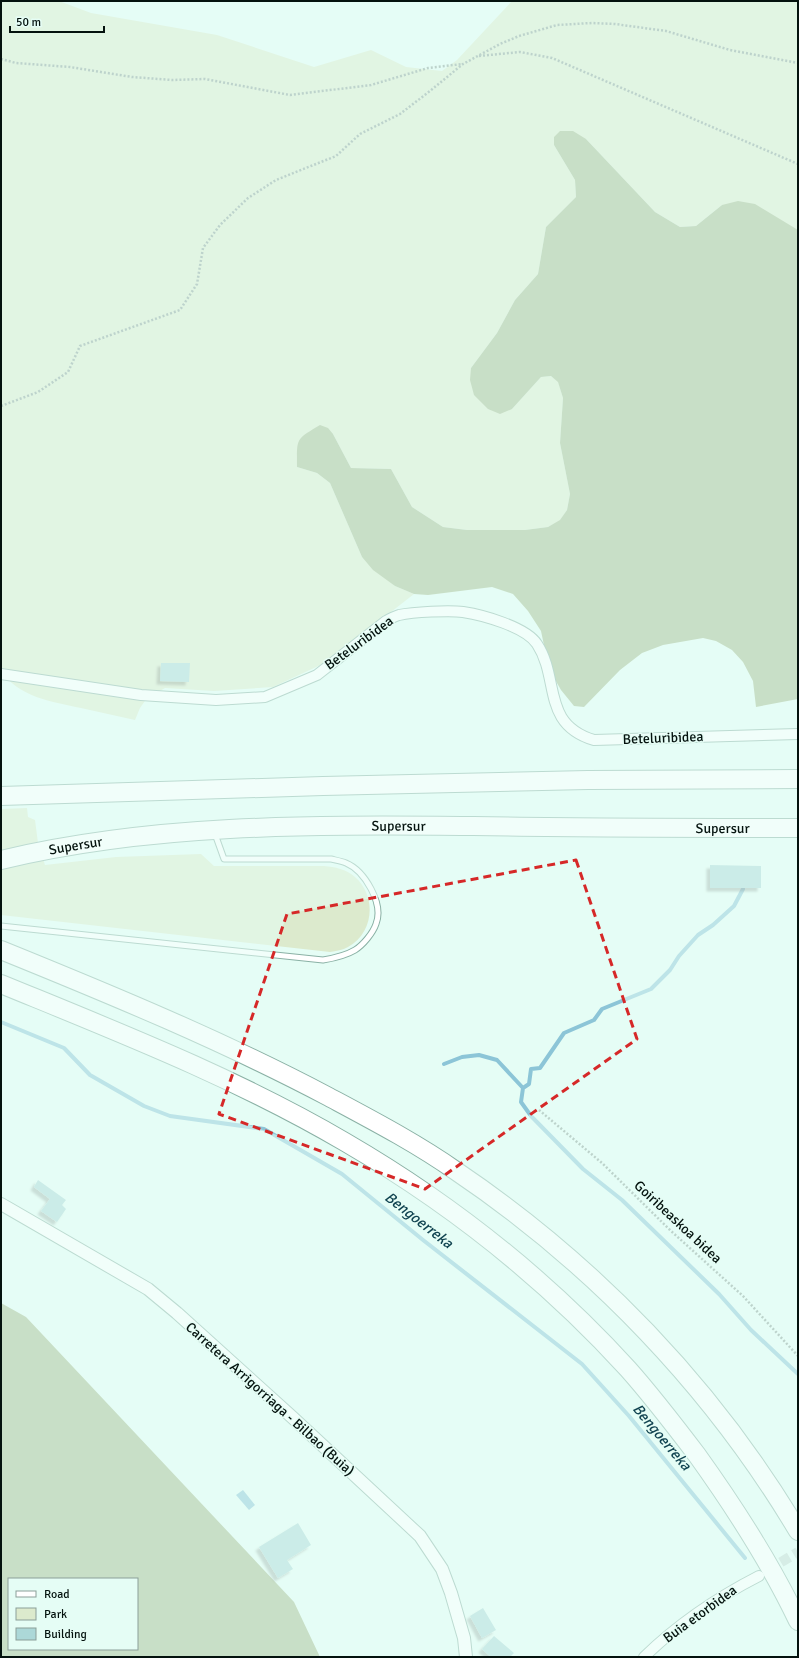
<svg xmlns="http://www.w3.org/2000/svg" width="799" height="1658" viewBox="0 0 799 1658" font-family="Signika,sans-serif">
<defs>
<filter id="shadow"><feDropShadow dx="-3.5" dy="3.5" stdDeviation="1" flood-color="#0004"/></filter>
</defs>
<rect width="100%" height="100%" fill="#e5fdf5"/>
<!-- green -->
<path fill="#dceacd" d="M 1,1 L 59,1 L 91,13 L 217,35 L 314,67 L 371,50 L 406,67 L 442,71 L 457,60 L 512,1 L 798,1 L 798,230 L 722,205 L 696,226 L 680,227 L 655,212 L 586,139 L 554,145 L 575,180 L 576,197 L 546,227 L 538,274 L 515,300 L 497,333 L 471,368 L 512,409 L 541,377 L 551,376 L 558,381 L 563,398 L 560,443 L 570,494 L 567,510 L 560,521 L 548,527 L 525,530 L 467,530 L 443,527 L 412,507 L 391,469 L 351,468 L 333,434 L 297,467 L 317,473 L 330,483 L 362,557 L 395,586 L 414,594 L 327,662 L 273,687 L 214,691 L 165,688 L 147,698 L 140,708 L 135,720 C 117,716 99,712 81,708 C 53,702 17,697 1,670 Z
M 27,808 L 28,817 L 35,820 L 38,843 L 45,865 L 116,857 L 201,854 L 214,866 L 324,866 C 335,867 346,869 355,877 C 377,896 374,933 348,947 C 343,950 336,951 330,952 L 1,915 L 1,809 Z"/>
<!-- forest -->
<path fill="#a5ba8e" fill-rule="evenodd" d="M 560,131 L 573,131 L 586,139 L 655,212 L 680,227 L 696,226 L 722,205 L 738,201 L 755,204 L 798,230 L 798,699 L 756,707 L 753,681 L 743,662 L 732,650 L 716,641 L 703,638 L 663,645 L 642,653 L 620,670 L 584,707 L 574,706 L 561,690 L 549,669 L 541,631 L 528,611 L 513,594 L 492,587 L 428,595 L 414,594 L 395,586 L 373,570 L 362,557 L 330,483 L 317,473 L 297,467 C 297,438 295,440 320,425 L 328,428 L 333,434 L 351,468 L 391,469 L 412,507 L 443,527 L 467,530 L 525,530 L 548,527 L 560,520 L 567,510 L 570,494 L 560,443 L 563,398 L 558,382 L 551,376 L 541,377 L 512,409 L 500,414 L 488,409 L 474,395 L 470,380 L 471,368 L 497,333 L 515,300 L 538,274 L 546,227 L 576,197 L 575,180 L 554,145 L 554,137 Z
M 1,1303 L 26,1317 L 294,1602 L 320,1657 L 1,1657 ZM 9,1579 L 137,1579 L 137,1649 L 9,1649 Z"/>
<!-- water -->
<path fill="#8cc5d7" d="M 243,1490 L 255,1505 L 249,1510 L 236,1495 Z"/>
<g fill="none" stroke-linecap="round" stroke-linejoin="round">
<!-- stream -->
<path stroke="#8cc5d7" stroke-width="4" d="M 1,1022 L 64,1048 L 90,1075 L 144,1106 L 170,1116 L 264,1129 L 342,1174 L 423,1240 L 582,1364 L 629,1416 L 745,1558
M 444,1064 L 462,1057 L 479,1055 L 497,1060 L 523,1088 L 521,1102 L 531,1116 L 583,1169 L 622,1200 L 719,1294 L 751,1330 L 798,1374
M 523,1088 L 529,1084 L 531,1069 L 540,1068 L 564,1033 L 594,1020 L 602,1009 L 651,989 L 670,970 L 679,956 L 698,935 L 713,925 L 734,906 L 743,889"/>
</g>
<!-- building -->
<path fill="#acd8d8" filter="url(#shadow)" d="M 161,663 L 190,663 L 189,682 L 160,681 Z
M 710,865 L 761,866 L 761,888 L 710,888 Z
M 38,1180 L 66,1200 L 62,1205 L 66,1209 L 57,1222 L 41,1211 L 50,1199 L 34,1187 Z
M 298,1523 L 311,1545 L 287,1560 L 293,1569 L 278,1578 L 259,1547 Z
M 483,1608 L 496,1630 L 482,1638 L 470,1616 Z
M 494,1636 L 514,1653 L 510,1657 L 491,1657 L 482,1649 Z"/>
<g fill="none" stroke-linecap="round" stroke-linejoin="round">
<!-- minor-tunnel -->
<path stroke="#c3dad2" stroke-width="10" stroke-dasharray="10 5" stroke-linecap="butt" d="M 768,1570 L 798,1552"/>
<!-- service casing -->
<g stroke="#8ab1a5" stroke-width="7">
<path id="service" d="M 1,926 L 323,960 C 335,958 345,956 355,950 C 363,945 373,933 376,924 C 384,904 365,871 346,863 C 341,861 335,860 331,859 L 224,859 L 215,834"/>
</g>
<!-- minor casing -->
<g stroke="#8ab1a5" stroke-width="12">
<path id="minor" d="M 1,674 L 141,695 L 216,700 L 265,697 L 317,675 L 386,621 C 390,619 395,616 399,615 C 413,612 450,610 463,612 C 483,615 526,627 537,644 C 560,679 541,724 594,740 L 798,734
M 644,1657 C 678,1624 718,1597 759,1576"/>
</g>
<!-- tertiary casing -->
<g stroke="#8ab1a5" stroke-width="14">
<path id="tertiary" d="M 1,1204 L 148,1289 L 177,1313 L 292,1417 L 420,1536 L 442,1569 L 451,1593 L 464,1638 L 466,1657"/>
</g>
<!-- motorway casing -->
<g stroke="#8ab1a5" stroke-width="20">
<g id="motorway">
<path d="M 1,796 L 323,786 L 588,780 L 798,779"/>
<path id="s1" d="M 1,860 C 155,823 315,825 473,826 C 581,828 690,828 798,828"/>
<path d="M 1,950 C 112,995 223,1041 329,1097 C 372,1120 416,1143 456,1171 C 594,1264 713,1388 798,1531"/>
<path d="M 1,984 C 118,1032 236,1078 345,1142 C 450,1203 546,1279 628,1369 C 652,1396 675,1426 697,1455 C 735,1508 770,1562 798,1621"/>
</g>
</g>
<!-- path -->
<path stroke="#8ca19a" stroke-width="2.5" stroke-dasharray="2 2" stroke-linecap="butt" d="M 479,56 L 520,52 L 552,58 L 798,164
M 1,59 L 16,63 L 70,67 L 132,77 L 172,80 L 205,79 L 290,95 L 371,85 L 428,68 L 462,64
M 1,406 L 38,392 L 68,372 L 80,346 L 180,310 L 197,284 L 203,248 L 220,225 L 248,198 L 276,180 L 336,156 L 360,134 L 400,114 L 430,91 L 463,64 L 500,44 L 519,36 L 557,25 L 592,23 L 615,24 L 666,31 L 730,50 L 798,63
M 539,1110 L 602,1163 L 671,1231 L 743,1296 L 798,1356"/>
<!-- service -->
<use href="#service" stroke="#fff" stroke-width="5"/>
<!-- minor -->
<use href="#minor" stroke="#fff" stroke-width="10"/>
<!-- tertiary -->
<use href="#tertiary" stroke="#fff" stroke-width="12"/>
<!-- motorway -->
<use href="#motorway" stroke="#fff" stroke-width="18"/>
</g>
<!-- marked area -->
<path d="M0 0H799V1658H0ZM 576,860 L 637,1039 L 425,1189 L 219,1114 L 287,914 Z" fill="#e5fdf5" fill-opacity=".55" fill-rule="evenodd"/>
<path fill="none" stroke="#d62828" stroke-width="3" stroke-dasharray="8 5" stroke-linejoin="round" d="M 576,860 L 637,1039 L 425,1189 L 219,1114 L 287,914 Z"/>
<g text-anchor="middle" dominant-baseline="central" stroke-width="3" stroke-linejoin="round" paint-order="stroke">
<!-- street labels -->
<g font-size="14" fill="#04120e" stroke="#e5fdf5">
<text transform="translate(359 643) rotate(-36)">Beteluribidea</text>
<text transform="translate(663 738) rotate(-2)">Beteluribidea</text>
<text stroke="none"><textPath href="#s1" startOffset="400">Supersur</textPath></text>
<text stroke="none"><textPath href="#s1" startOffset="724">Supersur</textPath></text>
<text stroke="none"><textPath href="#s1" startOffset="76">Supersur</textPath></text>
<text transform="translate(678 1222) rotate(43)">Goiribeaskoa bidea</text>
<text transform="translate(270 1399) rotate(42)">Carretera Arrigorriaga - Bilbao (Buia)</text>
<text transform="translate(700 1614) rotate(-36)">Buia etorbidea</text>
</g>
<!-- water labels -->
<g font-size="15" font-style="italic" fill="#114451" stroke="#e5fdf5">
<text transform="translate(419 1220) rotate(38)">Bengoerreka</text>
<text transform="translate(662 1437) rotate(50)">Bengoerreka</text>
</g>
</g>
<!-- border -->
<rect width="799" height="1658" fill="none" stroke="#04120e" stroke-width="4"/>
<!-- legend -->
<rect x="8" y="1578" width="130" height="72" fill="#e5fdf5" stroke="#8b9f99"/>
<rect x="16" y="1591" width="20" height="6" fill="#ffffff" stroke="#8b9f99"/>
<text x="44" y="1598" font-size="12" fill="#04120e">Road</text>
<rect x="16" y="1608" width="20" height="12" fill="#dceacd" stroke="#8b9f99"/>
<text x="44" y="1618" font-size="12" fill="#04120e">Park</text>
<rect x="16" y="1628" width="20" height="12" fill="#acd8d8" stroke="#8b9f99"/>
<text x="44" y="1638" font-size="12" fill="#04120e">Building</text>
<!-- scale -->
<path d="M10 26v6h94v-6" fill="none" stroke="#04120e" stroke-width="2"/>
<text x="16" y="26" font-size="12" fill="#04120e" stroke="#e5fdf5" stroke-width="3" paint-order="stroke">50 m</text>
</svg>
